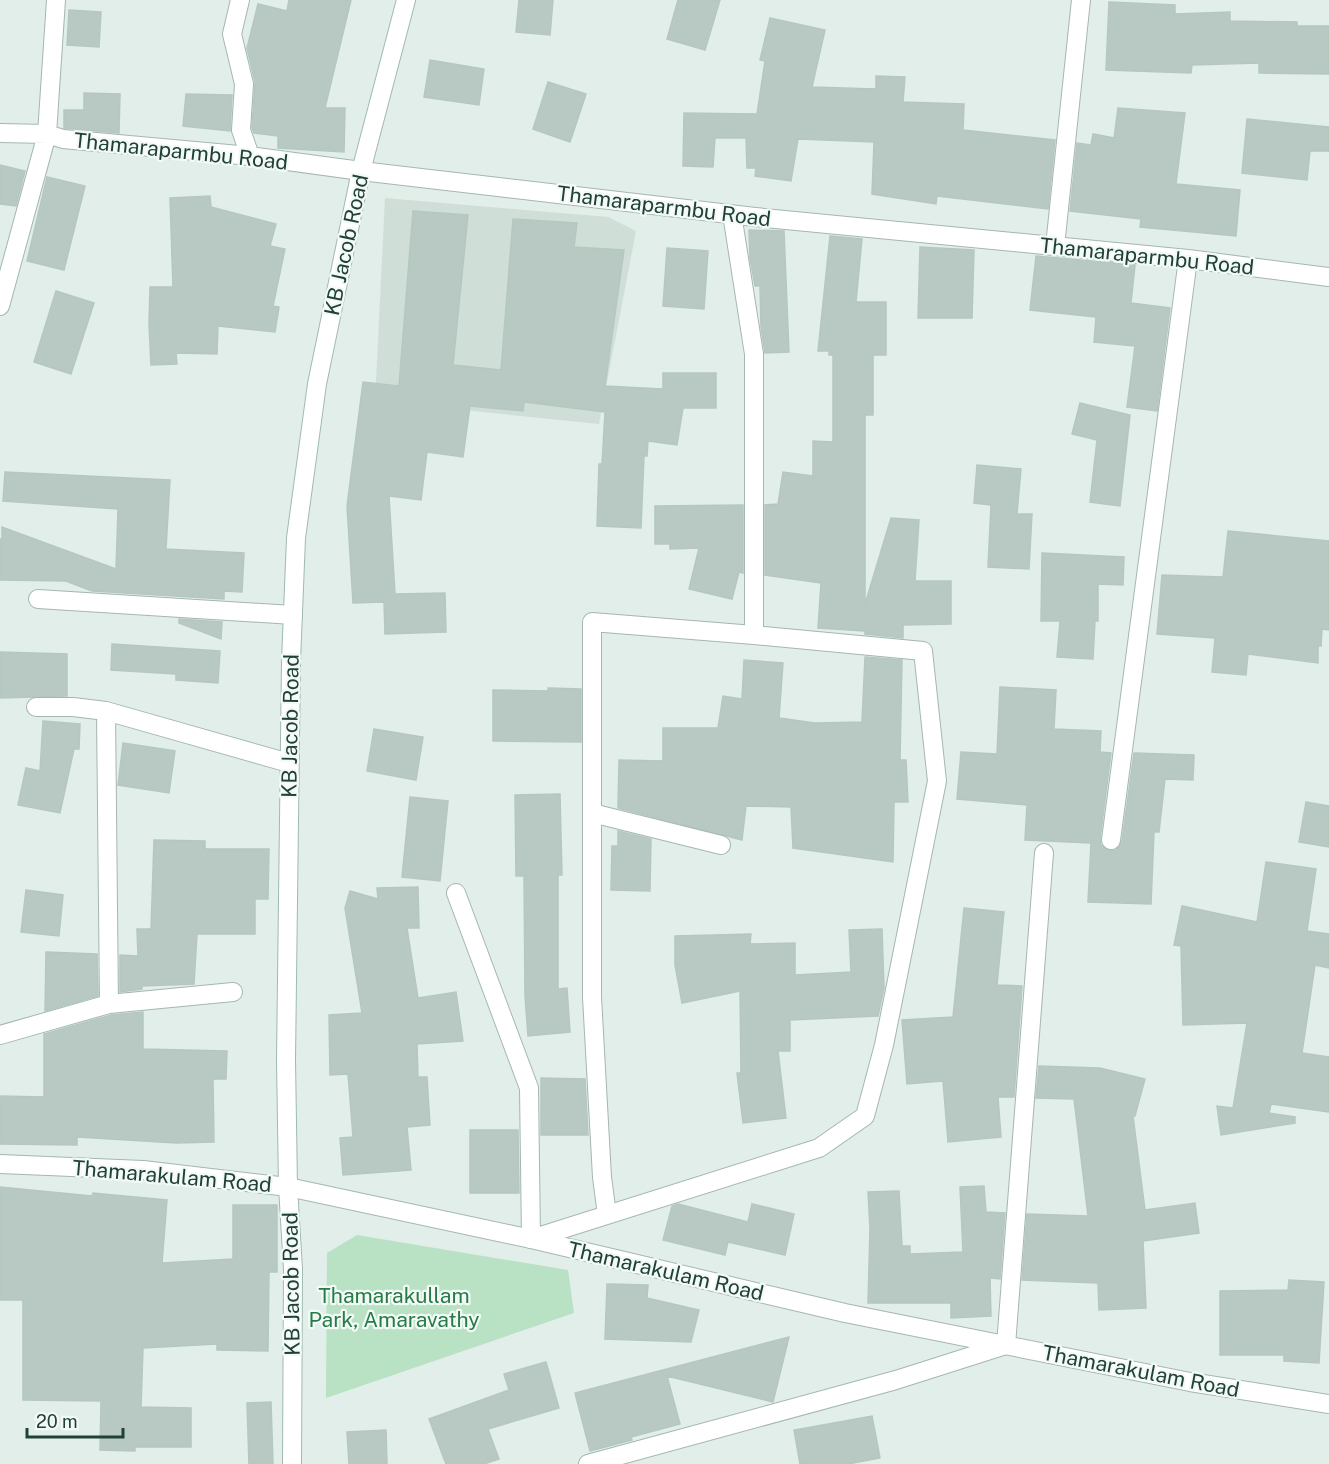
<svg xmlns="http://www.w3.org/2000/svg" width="1329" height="1464" viewBox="0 0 1329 1464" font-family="'Public Sans',sans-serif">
<rect width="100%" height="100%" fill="#e2eee9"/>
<!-- built -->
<path fill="#d0ded8" d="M 385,198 L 608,217 L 636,231 L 599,424 L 375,401 Z"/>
<!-- green -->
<path fill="#b9e1c4" d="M 357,1235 L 568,1270 L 574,1313 L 326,1398 L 327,1253 Z"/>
<!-- building -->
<path fill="#b7c9c2" stroke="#b4c8c0" stroke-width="1.5" d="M 289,0 L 351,0 L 325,108 L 345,108 L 344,152 L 278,148 L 278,136 L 254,133 L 252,128 L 255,82 L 247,48 L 258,4 L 287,11 Z
M 519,0 L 553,0 L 550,35 L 516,32 Z
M 678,0 L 720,0 L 705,50 L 667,39 Z
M 1109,2 L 1175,5 L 1175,14 L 1230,12 L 1230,21 L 1297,22 L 1297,26 L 1329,26 L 1329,74 L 1259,73 L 1259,63 L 1192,65 L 1191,73 L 1106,70 Z
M 69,10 L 101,12 L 99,47 L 67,45 Z
M 770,18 L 825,30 L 812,87 L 876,89 L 876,76 L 905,77 L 903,102 L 964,104 L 963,130 L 1055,140 L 1048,209 L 937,196 L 936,204 L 872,194 L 874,142 L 798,139 L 791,181 L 755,176 L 756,168 L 747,168 L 746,138 L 715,138 L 713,167 L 683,166 L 684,113 L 757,114 L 765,61 L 760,60 Z
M 430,60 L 484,69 L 479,105 L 424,97 Z
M 548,82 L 586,94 L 570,142 L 533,129 Z
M 84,93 L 120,94 L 119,133 L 64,128 L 64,110 L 84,110 Z
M 186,94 L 232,95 L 230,131 L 183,126 Z
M 1118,108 L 1185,113 L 1176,184 L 1240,190 L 1236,236 L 1140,227 L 1141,219 L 1070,211 L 1077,143 L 1091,145 L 1093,134 L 1114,138 Z
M 1247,119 L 1329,127 L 1329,151 L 1310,151 L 1307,180 L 1242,173 Z
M 0,165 L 25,171 L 16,206 L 0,204 Z
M 47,177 L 85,186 L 64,270 L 27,261 Z
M 210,196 L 211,207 L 276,224 L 270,246 L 285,249 L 273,306 L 279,307 L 275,332 L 218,326 L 217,354 L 176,353 L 177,364 L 151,365 L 149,324 L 150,287 L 173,287 L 170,198 Z
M 413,211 L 468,215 L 453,365 L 501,370 L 513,219 L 577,223 L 574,247 L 624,250 L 605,386 L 663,389 L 663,373 L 716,373 L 716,408 L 683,408 L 677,445 L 648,441 L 647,456 L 644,456 L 641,528 L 597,526 L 599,464 L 602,464 L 605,412 L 524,402 L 523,411 L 470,406 L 463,457 L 427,452 L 421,500 L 389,496 L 395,594 L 445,593 L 446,632 L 385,634 L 384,602 L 353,603 L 347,506 L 363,382 L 399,386 Z
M 749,230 L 784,231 L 789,352 L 765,353 L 761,327 L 760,286 L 755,286 L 750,258 Z
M 830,236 L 862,239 L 856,302 L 886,302 L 886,355 L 873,355 L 873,415 L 865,415 L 865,604 L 891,518 L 919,520 L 915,581 L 951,581 L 951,624 L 903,625 L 903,638 L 865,634 L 865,631 L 818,628 L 821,583 L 765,575 L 765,505 L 778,504 L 783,472 L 813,476 L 813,441 L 833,442 L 833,355 L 829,355 L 829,351 L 818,351 Z
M 920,247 L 974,250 L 972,318 L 918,318 Z
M 667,248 L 708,251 L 704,309 L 663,306 Z
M 1036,256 L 1135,265 L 1131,303 L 1170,308 L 1157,411 L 1127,407 L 1135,346 L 1094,342 L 1096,317 L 1030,310 Z
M 56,291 L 94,303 L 71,374 L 34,362 Z
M 1080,403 L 1130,415 L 1120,506 L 1090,502 L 1097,440 L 1072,434 Z
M 977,465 L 1021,469 L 1017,514 L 1032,514 L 1029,569 L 988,567 L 991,505 L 974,503 Z
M 5,472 L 170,480 L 166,549 L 244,553 L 242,592 L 224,591 L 224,599 L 92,591 L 66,581 L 0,580 L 0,539 L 2,539 L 2,527 L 116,569 L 118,509 L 3,501 Z
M 743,505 L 743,573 L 739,572 L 732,599 L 689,589 L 699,548 L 670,549 L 670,544 L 655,544 L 655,506 Z
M 1228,531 L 1329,541 L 1329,630 L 1322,629 L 1321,646 L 1318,646 L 1318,663 L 1248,654 L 1246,675 L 1212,672 L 1215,638 L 1157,634 L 1162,575 L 1223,577 Z
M 1042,553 L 1124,557 L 1123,585 L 1098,584 L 1098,621 L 1095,621 L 1093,659 L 1057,657 L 1060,621 L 1041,621 Z
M 179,619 L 222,622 L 221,639 L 179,623 Z
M 112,644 L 220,651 L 218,683 L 176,680 L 176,674 L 111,670 Z
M 0,652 L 67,654 L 67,696 L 0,698 Z
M 865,657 L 902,660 L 900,760 L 906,760 L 908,802 L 894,802 L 893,862 L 793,848 L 791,807 L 746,806 L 742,840 L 618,808 L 619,760 L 663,761 L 663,728 L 718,728 L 723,696 L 742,699 L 744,660 L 783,663 L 779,718 L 815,723 L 862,722 Z
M 1000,687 L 1056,690 L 1054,729 L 1101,731 L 1100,752 L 1111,753 L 1100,839 L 1101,845 L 1109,851 L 1116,850 L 1122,841 L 1134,753 L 1194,755 L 1193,780 L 1165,779 L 1159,832 L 1154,832 L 1151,904 L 1088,902 L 1091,843 L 1025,840 L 1027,805 L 957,799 L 961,752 L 997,754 Z
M 548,688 L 581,689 L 581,742 L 493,741 L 493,690 L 548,691 Z
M 43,721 L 80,724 L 79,749 L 74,749 L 60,813 L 18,805 L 26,768 L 40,771 Z
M 374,729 L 423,737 L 416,780 L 367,771 Z
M 123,743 L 175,751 L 169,793 L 118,785 Z
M 560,794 L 562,875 L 558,875 L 558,989 L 567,988 L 570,1032 L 528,1036 L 525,996 L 524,876 L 516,876 L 515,795 Z
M 410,797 L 448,801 L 440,881 L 402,877 Z
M 1306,802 L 1329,806 L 1329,847 L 1299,842 Z
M 618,831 L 651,839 L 650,891 L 611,890 L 612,846 L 618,846 Z
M 154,840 L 205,841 L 205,849 L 269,849 L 268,899 L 255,899 L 255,934 L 197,934 L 194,984 L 142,986 L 142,989 L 120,992 L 120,955 L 138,956 L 137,929 L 151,929 Z
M 1266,862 L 1316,869 L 1307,931 L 1329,934 L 1329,968 L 1315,965 L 1302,1053 L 1329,1057 L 1329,1112 L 1271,1104 L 1269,1113 L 1295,1117 L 1295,1123 L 1221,1135 L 1217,1106 L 1233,1108 L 1247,1023 L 1183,1025 L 1181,946 L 1174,945 L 1182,906 L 1257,922 Z
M 418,887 L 419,928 L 407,928 L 418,998 L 456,992 L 463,1041 L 417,1044 L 418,1077 L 427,1077 L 430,1125 L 407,1127 L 411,1170 L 343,1175 L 340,1138 L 353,1137 L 348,1074 L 330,1075 L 329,1015 L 362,1013 L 345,908 L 350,891 L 378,899 L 377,888 Z
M 26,890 L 63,895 L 59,936 L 21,932 Z
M 964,908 L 1004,912 L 997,985 L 1022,986 L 1014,1097 L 998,1097 L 1001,1137 L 948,1142 L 943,1081 L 907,1084 L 902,1020 L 953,1017 Z
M 882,929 L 884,988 L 878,1016 L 790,1020 L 790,1051 L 778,1051 L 786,1118 L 743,1123 L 737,1073 L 741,1073 L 740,991 L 682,1003 L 675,965 L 675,936 L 751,934 L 750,944 L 795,943 L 795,975 L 851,972 L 849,930 Z
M 46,952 L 97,954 L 98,996 L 45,1011 Z
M 143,1012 L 143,1049 L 227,1051 L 226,1079 L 213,1079 L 214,1142 L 176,1143 L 77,1137 L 77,1145 L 0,1144 L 0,1096 L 44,1097 L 44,1034 L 111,1015 Z
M 1039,1066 L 1100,1068 L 1145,1079 L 1135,1116 L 1133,1116 L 1145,1210 L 1195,1203 L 1199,1233 L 1143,1241 L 1146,1308 L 1099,1310 L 1098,1283 L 1022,1280 L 1027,1214 L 1088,1216 L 1074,1099 L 1036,1098 Z
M 541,1078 L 585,1079 L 588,1135 L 541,1135 Z
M 470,1130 L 518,1130 L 519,1193 L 470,1193 Z
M 984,1186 L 986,1212 L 1005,1213 L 1000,1279 L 990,1278 L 991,1316 L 951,1318 L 951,1303 L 868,1303 L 870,1229 L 868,1192 L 899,1191 L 902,1246 L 910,1246 L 910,1254 L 963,1252 L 960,1187 Z
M 0,1187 L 92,1196 L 93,1193 L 167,1200 L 162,1263 L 233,1259 L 233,1205 L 277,1205 L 277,1272 L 269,1272 L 268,1351 L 217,1350 L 217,1344 L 143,1348 L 141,1407 L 191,1408 L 191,1447 L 135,1447 L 135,1451 L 100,1450 L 101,1401 L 23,1400 L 23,1300 L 0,1300 Z
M 678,1204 L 748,1222 L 752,1204 L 794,1214 L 785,1255 L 728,1242 L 725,1255 L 663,1240 L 672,1206 Z
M 1289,1280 L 1324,1282 L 1319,1363 L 1284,1361 L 1284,1355 L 1220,1355 L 1220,1291 L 1288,1290 Z
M 607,1284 L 648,1285 L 647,1298 L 699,1310 L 691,1342 L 605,1339 Z
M 789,1337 L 773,1402 L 667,1376 L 680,1424 L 631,1437 L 632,1440 L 590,1451 L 575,1393 Z
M 546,1362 L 559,1408 L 488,1429 L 499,1459 L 484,1464 L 446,1464 L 429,1419 L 509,1390 L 504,1374 Z
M 271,1402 L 273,1464 L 249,1464 L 247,1403 Z
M 872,1416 L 880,1458 L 848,1464 L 800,1464 L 794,1430 Z
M 386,1430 L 387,1464 L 349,1464 L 347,1432 Z"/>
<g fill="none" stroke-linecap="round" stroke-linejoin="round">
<!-- minor casing -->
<g stroke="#a4b7b0" stroke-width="20">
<path id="minor" d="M 240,0 L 232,34 L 244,84 L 241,130 L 250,156
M 0,133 L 47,134 L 63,139 L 250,156 L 361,171 L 755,217 L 1188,259 L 1329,277
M 1055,246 L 1081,0
M 0,306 L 47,134 L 56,0
M 38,599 L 293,615
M 36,707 L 73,707 L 106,711 L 289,763
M 106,711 L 109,1004
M 592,813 L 721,845
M 1111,840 L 1188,259
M 456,893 L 529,1088 L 531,1239 L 819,1148 L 865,1116 L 884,1045 L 937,781 L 923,651 L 754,635 L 754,354 L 732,214
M 0,1035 L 109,1004 L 233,992
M 607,1215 L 602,1177 L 592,997 L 592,622 L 754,635
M 588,1464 L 896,1380 L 1006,1345 L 1044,853"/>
</g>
<!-- tertiary casing -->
<g stroke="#a4b7b0" stroke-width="20">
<path id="tertiary" d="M 0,1164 L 143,1170 L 288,1187 L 531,1239 L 845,1313 L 1190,1382 L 1329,1404"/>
</g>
<!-- secondary casing -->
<g stroke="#9fbab1" stroke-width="20">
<path id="secondary" d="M 292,1464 L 293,1269 L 288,1187 L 286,1060 L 291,661 L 296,538 L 317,384 L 361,171 L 406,0"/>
</g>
<!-- minor -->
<use href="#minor" stroke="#fff" stroke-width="18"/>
<!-- tertiary -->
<use href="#tertiary" stroke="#fff" stroke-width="18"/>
<!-- secondary -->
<use href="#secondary" stroke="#fff" stroke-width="18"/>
</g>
<g text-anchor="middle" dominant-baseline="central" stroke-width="4.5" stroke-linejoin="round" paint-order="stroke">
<!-- street labels -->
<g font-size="21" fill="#204138" stroke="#f3faf6">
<text transform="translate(181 151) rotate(6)">Thamaraparmbu Road</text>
<text transform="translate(664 206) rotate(7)">Thamaraparmbu Road</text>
<text transform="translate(346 245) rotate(-78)">KB Jacob Road</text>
<text transform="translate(1147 256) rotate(6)">Thamaraparmbu Road</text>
<text transform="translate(290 726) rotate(-89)">KB Jacob Road</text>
<text transform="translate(172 1176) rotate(5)">Thamarakulam Road</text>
<text transform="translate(666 1271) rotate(13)">Thamarakulam Road</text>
<text transform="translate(291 1284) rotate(-91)">KB Jacob Road</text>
<text transform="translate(1141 1371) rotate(11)">Thamarakulam Road</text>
</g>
<!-- park labels -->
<g font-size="21" fill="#267b49" stroke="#f3faf6">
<text x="394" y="1295">Thamarakullam<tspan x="394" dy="24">Park, Amaravathy</tspan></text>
</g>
</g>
<!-- scale -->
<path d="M27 1428v9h96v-9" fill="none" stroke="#204138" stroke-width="3"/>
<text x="36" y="1428" font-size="18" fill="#204138" stroke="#f3faf6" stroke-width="4.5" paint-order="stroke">20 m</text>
</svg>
